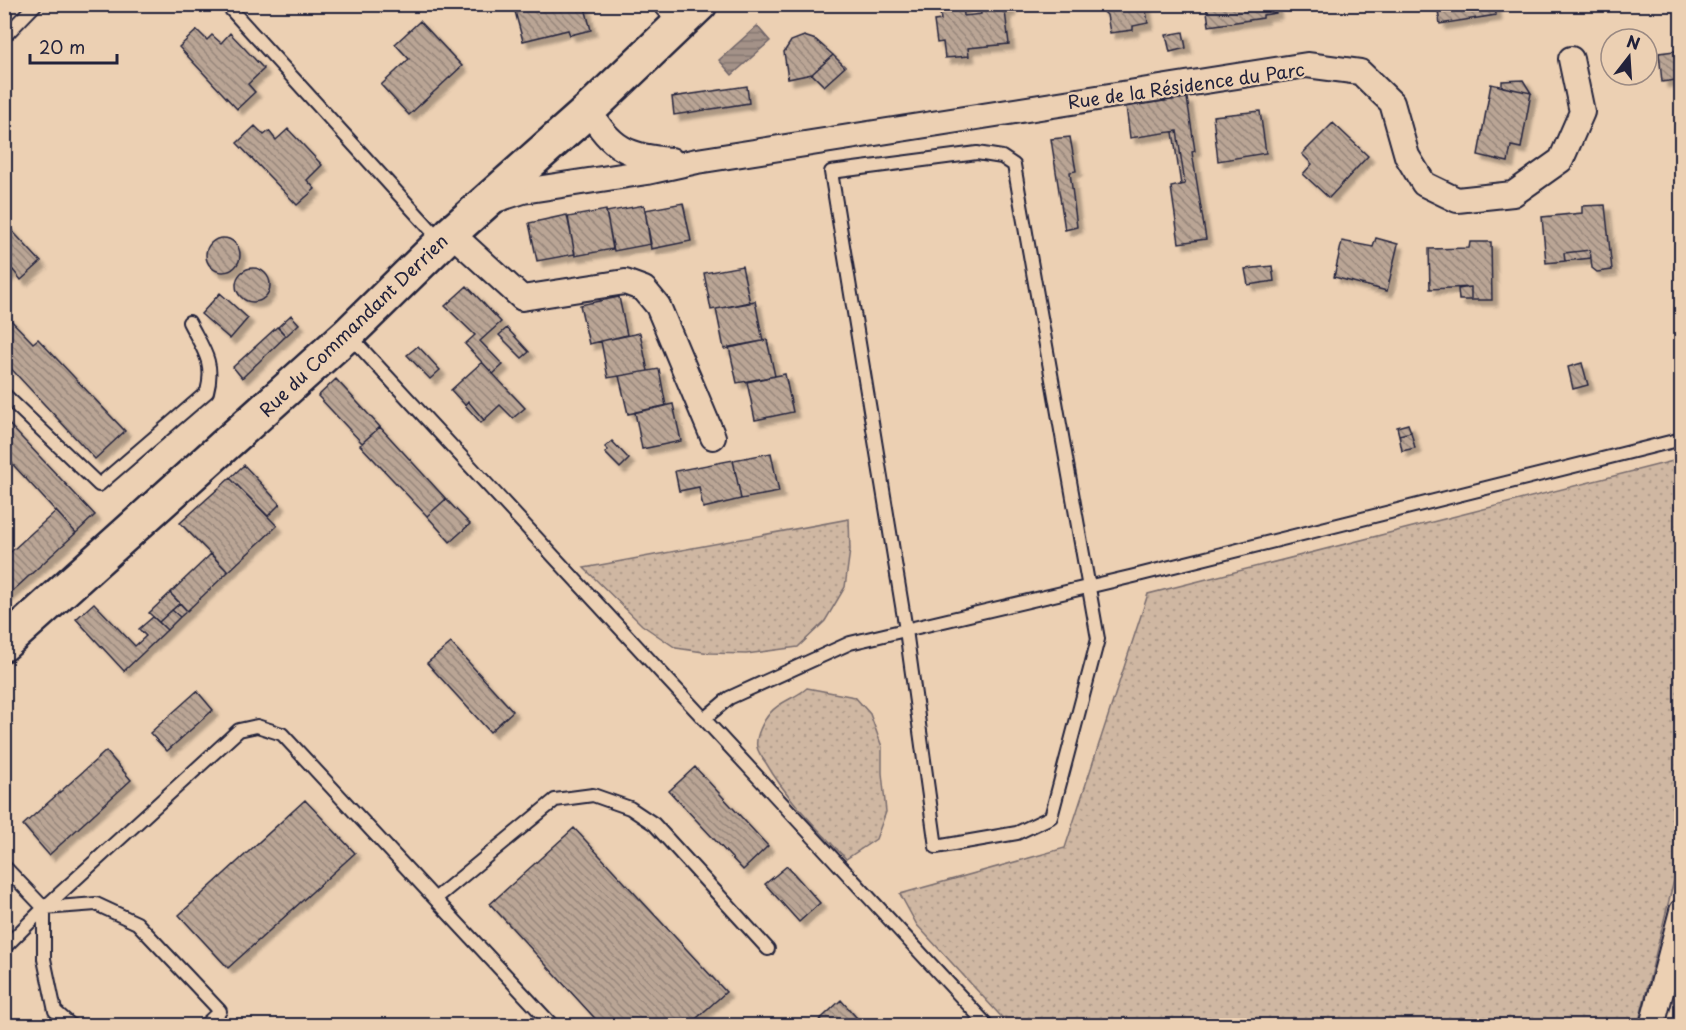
<svg xmlns="http://www.w3.org/2000/svg" width="1686" height="1030" viewBox="0 0 1686 1030" font-family="'Playpen Sans',sans-serif">
<defs>
<pattern id="grass-dots" width="8" height="8" patternUnits="userSpaceOnUse" patternTransform="scale(1.5)"><rect width="8" height="8" fill="#cfb7a2"/><path d="M2 2h.1M6 6h.1" fill="none" stroke="#b19d8c" stroke-width="1.8" stroke-linecap="round"/></pattern>
<pattern id="water-rules" width="6" height="5" patternUnits="userSpaceOnUse" patternTransform="scale(1.5)"><rect width="6" height="5" fill="#a49288"/><path d="M0 2.5h6" fill="none" stroke="#857770"/></pattern>
<pattern id="building-back-hatch" width="6" height="6" patternUnits="userSpaceOnUse" patternTransform="scale(1.5)"><rect width="6" height="6" fill="#baa595"/><path d="M-1 5l2 2M0 0l6 6M5-1l2 2" fill="none" stroke="#97867b"/></pattern>
<filter id="shadow"><feDropShadow dx="5.5" dy="5.5" stdDeviation="1.5" flood-color="#0004"/></filter>
</defs>
<rect width="100%" height="100%" fill="#ecd0b3"/>
<filter id="ink" filterUnits="userSpaceOnUse"><feTurbulence type="fractalNoise" baseFrequency=".0167" numOctaves="2"/><feDisplacementMap in="SourceGraphic" scale="12" xChannelSelector="R" yChannelSelector="G"/><feConvolveMatrix kernelMatrix="1 2 1 2 8 2 1 2 1" color-interpolation-filters="sRGB"/></filter>
<g filter="url(#ink)">
<!-- grass -->
<path fill="url(#grass-dots)" stroke="#786c6e" stroke-width="1.5" d="M 1681,459 L 1681,852 L 1638,1025 L 1009,1025 L 917,925 L 900,894 L 1065,848 L 1148,594 Z
M 849,519 L 850,550 L 845,587 L 825,621 L 798,647 L 746,654 L 710,653 L 676,648 L 642,625 L 584,568 Z
M 807,688 L 855,697 L 870,714 L 882,747 L 882,773 L 886,812 L 876,839 L 846,859 C 817,828 787,799 766,763 C 763,759 758,752 757,747 C 755,737 763,721 770,713 C 780,701 796,698 807,688 Z"/>
<!-- water -->
<path fill="url(#water-rules)" stroke="#706569" stroke-width="1.5" d="M 757,26 L 770,41 L 732,75 L 719,60 Z"/>
<!-- building -->
<path fill="url(#building-back-hatch)" stroke="#22223b" stroke-width="1.5" filter="url(#shadow)" d="M 513,4 L 548,4 L 549,7 L 557,4 L 584,4 L 591,30 L 570,35 L 568,30 L 523,41 Z
M 939,4 L 963,4 L 964,16 L 981,14 L 980,4 L 1009,4 L 1010,11 L 1005,11 L 1009,44 L 968,48 L 969,56 L 945,58 L 943,42 L 937,43 L 934,21 L 941,20 Z
M 1103,4 L 1145,4 L 1148,23 L 1133,26 L 1133,30 L 1110,33 L 1107,15 L 1100,8 Z
M 1206,4 L 1275,4 L 1276,13 L 1263,15 L 1263,18 L 1209,26 Z
M 1437,4 L 1495,4 L 1496,15 L 1440,24 Z
M 420,21 L 462,66 L 409,115 L 381,85 L 409,59 L 395,44 Z
M 197,30 L 207,40 L 212,35 L 221,43 L 230,33 L 264,69 L 248,84 L 255,92 L 237,109 L 179,47 Z
M 1183,32 L 1186,48 L 1170,52 L 1166,35 Z
M 804,36 L 816,40 L 833,55 L 812,74 L 788,79 L 784,52 L 791,41 Z
M 1682,50 L 1682,107 L 1679,107 L 1676,80 L 1662,82 L 1659,53 Z
M 833,55 L 845,67 L 824,86 L 812,74 Z
M 1523,80 L 1531,93 L 1502,87 L 1502,81 Z
M 1491,84 L 1531,93 L 1521,148 L 1511,146 L 1508,162 L 1478,155 Z
M 747,86 L 749,103 L 674,115 L 672,97 Z
M 1187,98 L 1195,151 L 1192,152 L 1206,239 L 1179,243 L 1171,187 L 1185,184 L 1177,131 L 1130,138 L 1126,106 Z
M 1260,111 L 1266,153 L 1218,161 L 1213,116 Z
M 1333,123 L 1368,156 L 1329,198 L 1303,174 L 1312,164 L 1302,154 Z
M 255,126 L 264,135 L 269,131 L 276,140 L 288,129 L 322,165 L 307,180 L 315,189 L 297,205 L 237,143 Z
M 1177,131 L 1185,184 L 1181,185 L 1173,132 Z
M 1070,137 L 1076,171 L 1070,172 L 1077,227 L 1065,230 L 1051,139 Z
M 683,203 L 691,241 L 651,249 L 645,210 Z
M 644,205 L 651,244 L 614,251 L 606,212 Z
M 1605,205 L 1612,270 L 1597,272 L 1592,268 L 1590,250 L 1564,253 L 1565,261 L 1546,263 L 1542,217 L 1582,213 L 1582,206 Z
M 606,210 L 613,249 L 575,256 L 568,217 Z
M 567,215 L 575,254 L 537,261 L 529,223 Z
M 4,222 L 41,262 L 21,280 L 13,270 L 4,278 Z
M 1376,238 L 1398,244 L 1387,291 L 1334,277 L 1342,241 L 1373,247 Z
M206 255a17 17 0 1 1 34 0a17 17 0 1 1-34 0Z
M 1470,242 L 1491,242 L 1492,300 L 1471,300 L 1471,287 L 1430,289 L 1429,249 L 1469,248 Z
M 1590,250 L 1591,258 L 1565,261 L 1564,253 Z
M 742,266 L 750,303 L 711,310 L 704,273 Z
M 1272,266 L 1274,281 L 1248,285 L 1245,269 Z
M236 285a17 17 0 1 1 34 0a17 17 0 1 1-34 0Z
M 467,286 L 501,322 L 480,341 L 503,365 L 493,374 L 465,344 L 475,335 L 445,306 Z
M 1471,287 L 1471,300 L 1459,300 L 1458,289 Z
M 220,293 L 248,318 L 230,339 L 201,314 Z
M 619,297 L 627,335 L 589,344 L 580,305 Z
M 755,301 L 763,341 L 724,349 L 716,309 Z
M 4,313 L 33,343 L 38,339 L 125,431 L 95,459 L 4,361 Z
M 291,315 L 299,324 L 286,336 L 278,327 Z
M 277,327 L 286,336 L 242,378 L 233,367 Z
M 507,328 L 529,352 L 522,358 L 499,335 Z
M 640,333 L 648,371 L 608,378 L 601,341 Z
M 767,340 L 775,376 L 737,383 L 729,347 Z
M 418,346 L 440,370 L 430,379 L 407,355 Z
M 482,362 L 525,408 L 513,418 L 500,405 L 484,420 L 468,401 L 465,405 L 451,390 Z
M 1582,363 L 1588,385 L 1573,389 L 1568,367 Z
M 659,369 L 666,406 L 628,414 L 619,376 Z
M 785,374 L 793,412 L 755,420 L 747,382 Z
M 336,379 L 380,427 L 362,443 L 318,396 Z
M 468,401 L 484,420 L 481,423 L 465,405 Z
M 673,404 L 681,441 L 642,449 L 635,412 Z
M 4,419 L 95,515 L 76,533 L 4,455 Z
M 1408,424 L 1411,432 L 1399,435 L 1397,427 Z
M 380,427 L 446,499 L 427,516 L 360,445 Z
M 1411,432 L 1415,448 L 1402,451 L 1399,435 Z
M 612,441 L 629,459 L 620,468 L 605,453 L 608,450 L 605,447 Z
M 771,453 L 779,492 L 741,499 L 733,460 Z
M 733,460 L 741,499 L 703,508 L 699,487 L 679,491 L 675,471 Z
M 244,465 L 280,504 L 268,516 L 230,478 Z
M 230,478 L 277,526 L 228,572 L 180,523 Z
M 446,499 L 470,524 L 450,542 L 427,516 Z
M 56,511 L 76,533 L 6,597 L 4,595 L 4,558 Z
M 211,554 L 228,572 L 187,611 L 170,593 Z
M 170,593 L 180,603 L 159,622 L 149,613 Z
M 94,603 L 135,646 L 146,636 L 139,629 L 153,617 L 167,630 L 124,671 L 76,619 Z
M 180,603 L 187,611 L 180,617 L 172,610 Z
M 172,610 L 180,617 L 167,630 L 159,622 Z
M 451,643 L 513,711 L 490,732 L 427,663 Z
M 197,691 L 213,710 L 167,751 L 150,733 Z
M 106,751 L 131,780 L 49,855 L 23,825 Z
M 695,767 L 768,846 L 743,870 L 669,791 Z
M 305,800 L 355,853 L 228,968 L 179,915 Z
M 574,828 L 726,992 L 688,1026 L 602,1026 L 490,904 Z
M 787,866 L 820,903 L 799,922 L 765,884 Z
M 841,1000 L 864,1026 L 813,1026 Z"/>
<g fill="none" stroke-linecap="round" stroke-linejoin="round">
<!-- lane casing -->
<g stroke="#22223b" stroke-width="16">
<path id="lane" d="M 226,4 L 441,241
M 658,4 L 676,23
M 4,37 L 36,4
M 977,153 L 1002,157 L 1014,165 L 1098,639 L 1051,817 L 1017,833 L 936,847 L 906,630 L 831,172 Z
M 349,335 L 988,1026
M 4,394 L 99,485 L 207,392 C 215,362 203,349 189,322
M 704,719 L 729,698 L 850,643 L 1134,576 L 1682,439
M 4,866 L 44,908 L 44,959 L 55,1011 L 72,1026
M 435,899 L 555,800 L 593,795 L 630,808 L 654,824 L 768,949
M 44,908 L 96,904 L 137,923 L 220,1011 L 204,1026
M 4,948 L 44,908 L 239,730 L 257,726 L 282,734 L 553,1026"/>
</g>
<!-- street casing -->
<g stroke="#22223b" stroke-width="28">
<path id="street" d="M 589,110 C 610,148 629,157 671,160
M 492,201 L 523,191 L 647,172 L 697,161 L 1307,65 L 1360,72 L 1392,103 L 1407,156 L 1424,184 L 1457,200 L 1513,194 L 1561,160 L 1582,112 L 1571,59
M 451,233 L 522,298 L 625,282 L 644,289 L 658,306 L 713,437
M 1652,1026 L 1682,911"/>
</g>
<!-- secondary casing -->
<g stroke="#22223b" stroke-width="38">
<path id="secondary" d="M 4,644 L 348,334 L 451,233 L 589,110 L 700,4"/>
</g>
<!-- lane -->
<use href="#lane" stroke="#ecd0b3" stroke-width="12"/>
<!-- street -->
<use href="#street" stroke="#ecd0b3" stroke-width="24"/>
<!-- secondary -->
<use href="#secondary" stroke="#ecd0b3" stroke-width="33"/>
</g>
</g>
<g text-anchor="middle" dominant-baseline="central" stroke-width="4.5" stroke-linejoin="round" paint-order="stroke">
<!-- street labels -->
<g font-size="18" fill="#22223b" stroke="#ecd0b3">
<text transform="translate(1186 85) rotate(-8)">Rue de la Résidence du Parc</text>
<text transform="translate(353 325) rotate(-44)">Rue du Commandant Derrien</text>
</g>
</g>
<!-- margin -->
<rect width="1686" height="1030" fill="none" stroke="#ecd0b3" stroke-width="24"/>
<rect x="12" y="12" width="1662" height="1006" fill="none" stroke="#22223b" stroke-width="2" filter="url(#ink)"/>
<!-- north arrow -->
<g transform="translate(1629 57) rotate(17)"><circle r="28" fill="#ecd0b3" stroke="#9b8a83" stroke-width="1.5"/>
<path d="M0-4.5L10 22L0 15L-10 22Z" fill="#22223b"/>
<text y="-9" font-size="16" font-weight="bold" text-anchor="middle" fill="#22223b">N</text>
</g>
<!-- scale -->
<path d="M30 54v9h87v-9" fill="none" stroke="#22223b" stroke-width="3"/>
<text x="39" y="54" font-size="18" fill="#22223b" stroke="#ecd0b3" stroke-width="4.5" paint-order="stroke">20 m</text>
</svg>
